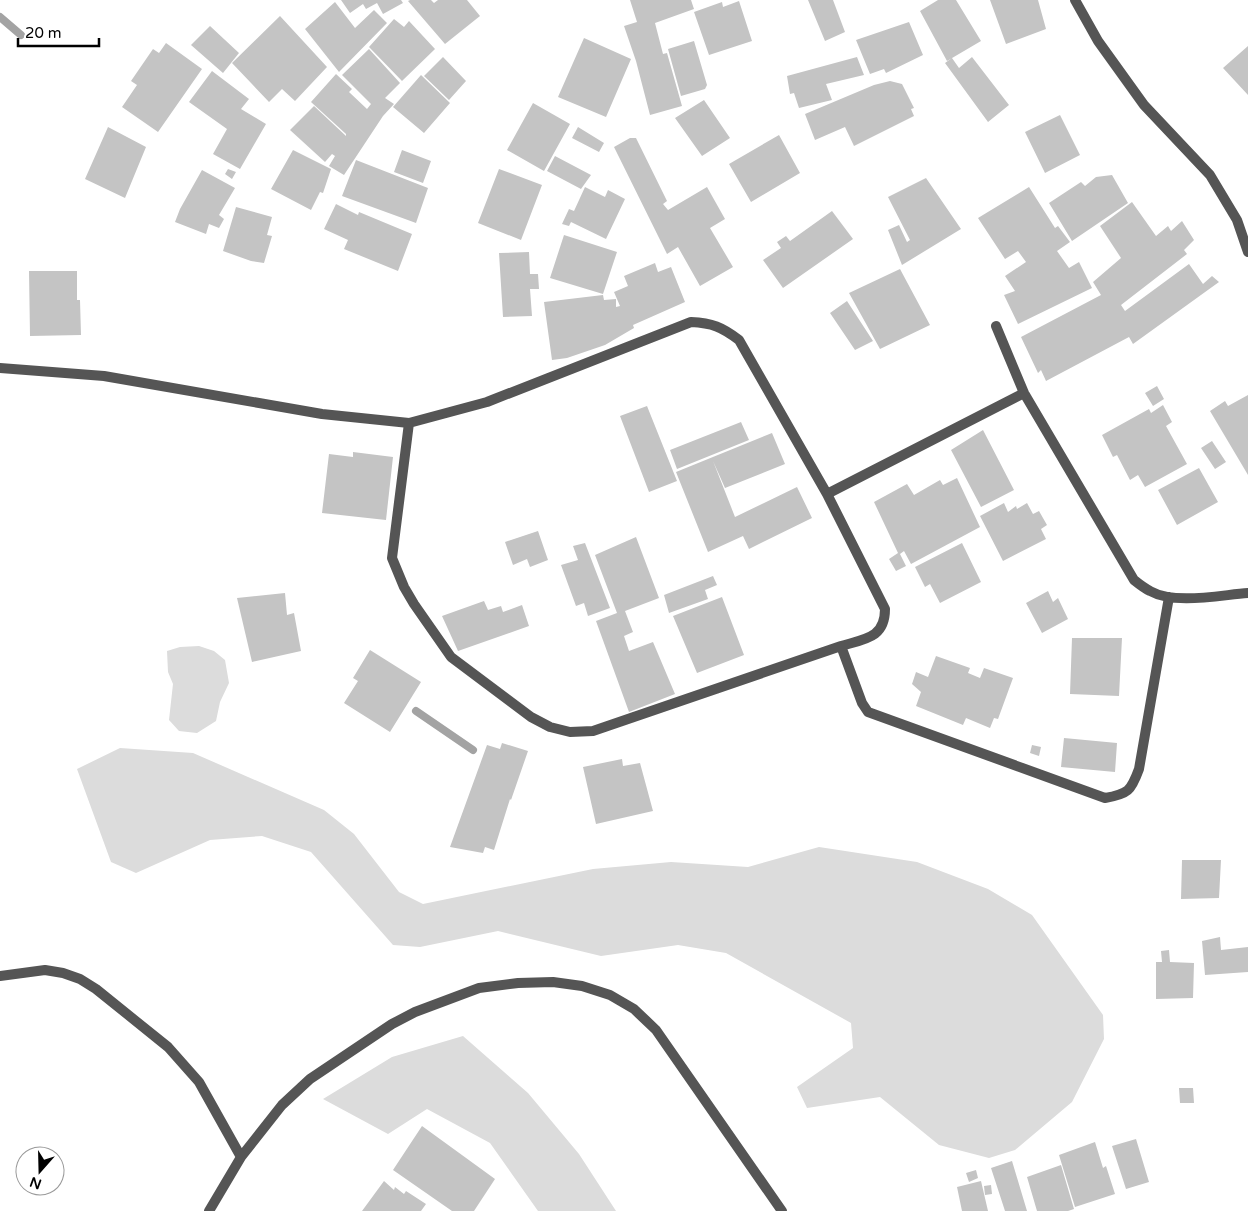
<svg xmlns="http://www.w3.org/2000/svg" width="1248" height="1211" viewBox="0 0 1248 1211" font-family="'Varela Round',sans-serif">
<rect width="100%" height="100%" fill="#fff"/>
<!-- green -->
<path fill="#dcdcdc" d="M 199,646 L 214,651 L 225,660 L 229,683 L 220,702 L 216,721 L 197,733 L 179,731 L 169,720 L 173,684 L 168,672 L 167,651 L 180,647 Z
M 120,748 L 193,753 L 324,810 L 354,834 L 399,892 L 423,904 L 593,869 L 671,862 L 748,867 L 819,847 L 917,862 L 988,889 L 1032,915 L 1103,1015 L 1104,1039 L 1072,1102 L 1015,1150 L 989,1158 L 939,1145 L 880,1097 L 807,1108 L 797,1087 L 853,1048 L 851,1023 L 726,953 L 678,945 L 601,956 L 498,931 L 420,947 L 393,945 L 311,852 L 262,836 L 210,840 L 136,873 L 111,862 L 77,769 Z
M 463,1036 L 528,1093 L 579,1154 L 616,1211 L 538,1211 L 490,1143 L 427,1109 L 388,1134 L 323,1099 L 392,1057 Z"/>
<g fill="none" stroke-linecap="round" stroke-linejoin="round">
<!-- stream -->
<path stroke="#a3a3a3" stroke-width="8" d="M 0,17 L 21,35
M 416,711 L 473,750"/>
</g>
<!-- building -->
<path fill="#c4c4c4" d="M 341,0 L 401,0 L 403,3 L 383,14 L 377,3 L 366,9 L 363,4 L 350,13 Z
M 410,0 L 431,0 L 434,3 L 438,0 L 467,0 L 480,16 L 445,44 L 408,1 Z
M 630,0 L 691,0 L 694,9 L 655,23 L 663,54 L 667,53 L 682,106 L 650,115 L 636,61 L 624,26 L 637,22 Z
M 808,0 L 833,0 L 845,32 L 825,41 Z
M 938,0 L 956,0 L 981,41 L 947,61 L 920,11 Z
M 990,0 L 1038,0 L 1046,29 L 1006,44 Z
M 739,1 L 752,41 L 709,55 L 694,12 L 722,2 L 723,7 Z
M 335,2 L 355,28 L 374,10 L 387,23 L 339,72 L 305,29 Z
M 280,16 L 327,67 L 295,101 L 282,89 L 269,102 L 232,63 Z
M 394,19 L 404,27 L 409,21 L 435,49 L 402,81 L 369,47 Z
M 909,22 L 923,55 L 886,73 L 884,69 L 870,74 L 856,40 Z
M 210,26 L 239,53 L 223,73 L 191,45 Z
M 584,38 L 631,59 L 606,117 L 558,97 Z
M 694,41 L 707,85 L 705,89 L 681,96 L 668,49 Z
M 166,43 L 202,69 L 158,132 L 122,107 L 137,85 L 131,81 L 153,49 L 159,53 Z
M 1248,46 L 1248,95 L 1223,68 Z
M 369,49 L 400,83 L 385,98 L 394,104 L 383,116 L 344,175 L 329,166 L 335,156 L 332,154 L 325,162 L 290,130 L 314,106 L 346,136 L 346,134 L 311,102 L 336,74 L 352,89 L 349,92 L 367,109 L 371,104 L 342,75 Z
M 443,57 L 466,81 L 449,100 L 424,76 Z
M 857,57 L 864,75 L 826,84 L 832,100 L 799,108 L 794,93 L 790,94 L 787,76 Z
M 972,57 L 1009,105 L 988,122 L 945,63 L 952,58 L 959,68 Z
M 212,71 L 249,99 L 241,109 L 266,124 L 240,169 L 213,154 L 227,129 L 189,102 Z
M 421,75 L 450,103 L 424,133 L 393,107 Z
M 890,81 L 902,84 L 914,108 L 911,109 L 914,116 L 854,146 L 845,127 L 815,140 L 805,114 L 874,85 Z
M 704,100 L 730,138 L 702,156 L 675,118 Z
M 533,103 L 570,124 L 544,171 L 507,150 Z
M 1060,115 L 1080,155 L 1045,173 L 1025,132 Z
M 108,127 L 146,147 L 125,198 L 85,179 Z
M 578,127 L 604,143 L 599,152 L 572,138 Z
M 779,135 L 800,173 L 751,202 L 729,164 Z
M 630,138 L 636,138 L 667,201 L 663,204 L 668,210 L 707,187 L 725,219 L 710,228 L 733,267 L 700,286 L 678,247 L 667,254 L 614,147 Z
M 293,150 L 331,169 L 323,193 L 320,192 L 311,210 L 271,189 Z
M 402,150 L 431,161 L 423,183 L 394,172 Z
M 555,156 L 591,175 L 581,189 L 547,171 Z
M 356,160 L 428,188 L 416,223 L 342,196 Z
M 228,169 L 236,172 L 232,179 L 225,174 Z
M 499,169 L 542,185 L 521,240 L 478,223 Z
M 202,170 L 235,188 L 219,215 L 224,219 L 219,228 L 209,224 L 206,234 L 175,222 L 180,209 Z
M 1112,175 L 1128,203 L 1072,241 L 1049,203 L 1081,182 L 1085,186 L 1096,177 Z
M 926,178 L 961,229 L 902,265 L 888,230 L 899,225 L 907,242 L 910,240 L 888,197 Z
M 585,187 L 605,197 L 608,190 L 625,199 L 606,239 L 571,222 L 569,226 L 562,224 L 569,209 L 574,211 Z
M 1029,187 L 1055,228 L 1058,226 L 1070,242 L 1057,251 L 1069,268 L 1079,262 L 1092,288 L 1018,324 L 1004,295 L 1015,291 L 1005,276 L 1026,262 L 1018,251 L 1005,259 L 978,218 Z
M 1132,202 L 1156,236 L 1168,226 L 1171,231 L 1182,221 L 1194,240 L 1184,250 L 1187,254 L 1121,305 L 1125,311 L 1189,264 L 1203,284 L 1212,276 L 1219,282 L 1133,344 L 1129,337 L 1046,381 L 1041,370 L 1038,373 L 1021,337 L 1101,295 L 1093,282 L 1121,258 L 1100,226 Z
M 336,204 L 358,215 L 359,212 L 412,234 L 398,271 L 344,249 L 348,240 L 324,229 Z
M 236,207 L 272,217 L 267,235 L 272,236 L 264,263 L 251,261 L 223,251 Z
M 832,211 L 853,239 L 783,288 L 763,260 L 781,248 L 777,242 L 786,236 L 790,241 Z
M 564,235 L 617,252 L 603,294 L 550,278 Z
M 529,252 L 530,274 L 538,274 L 539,289 L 530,289 L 532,316 L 503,317 L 499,253 Z
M 655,263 L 658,272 L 671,267 L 685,302 L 633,325 L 634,328 L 605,345 L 567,358 L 552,360 L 544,302 L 603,295 L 604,300 L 616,299 L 616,307 L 620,306 L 614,292 L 628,286 L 624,276 Z
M 900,269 L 930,325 L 880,349 L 849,293 Z
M 29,271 L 77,271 L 77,300 L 80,300 L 81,335 L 30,336 Z
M 847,301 L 873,341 L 855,350 L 830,313 Z
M 1157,386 L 1164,399 L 1153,406 L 1145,393 Z
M 1248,395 L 1248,475 L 1210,411 L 1225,401 L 1228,406 Z
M 1163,405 L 1172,422 L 1166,426 L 1187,464 L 1145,487 L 1138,475 L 1130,480 L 1117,455 L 1113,457 L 1102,435 L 1149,409 L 1151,413 Z
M 647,406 L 677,481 L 649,492 L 620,416 Z
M 741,422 L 749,440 L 677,469 L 670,450 Z
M 983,430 L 1014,490 L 981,507 L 951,450 Z
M 772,433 L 785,464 L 725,488 L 713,461 L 735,517 L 797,487 L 812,518 L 749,549 L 743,536 L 708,552 L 676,472 Z
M 1212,441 L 1226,462 L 1215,469 L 1201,448 Z
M 353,452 L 393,457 L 386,520 L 322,513 L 329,454 L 353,457 Z
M 1199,468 L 1218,502 L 1177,525 L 1158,490 Z
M 957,478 L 980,527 L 911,564 L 904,551 L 900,554 L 906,566 L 896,571 L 889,559 L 898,553 L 874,502 L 907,484 L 914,495 L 940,480 L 943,485 Z
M 1004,503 L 1008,512 L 1016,506 L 1017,509 L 1027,503 L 1033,514 L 1039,511 L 1047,525 L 1041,529 L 1046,539 L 1003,561 L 980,516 Z
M 538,531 L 548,560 L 530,567 L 527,559 L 513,565 L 505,542 Z
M 636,537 L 659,598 L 625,611 L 633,632 L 624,636 L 629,651 L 653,642 L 675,694 L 629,712 L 596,621 L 617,613 L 595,555 Z
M 585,543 L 610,608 L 588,616 L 584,603 L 576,606 L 561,565 L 578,560 L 573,546 Z
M 962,543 L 981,582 L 940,603 L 930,584 L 925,587 L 915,567 Z
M 713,576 L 717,585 L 705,590 L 708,599 L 669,613 L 664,595 Z
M 1048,591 L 1053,602 L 1058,598 L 1068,619 L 1042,633 L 1026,603 Z
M 285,593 L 287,615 L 294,613 L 301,651 L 252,662 L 237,598 Z
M 722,597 L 744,655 L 697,673 L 673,616 Z
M 484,601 L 488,610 L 501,606 L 503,612 L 522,605 L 529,626 L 458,651 L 442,616 Z
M 1072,638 L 1122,638 L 1119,696 L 1070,694 Z
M 370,650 L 421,682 L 390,732 L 344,703 L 358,681 L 353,678 Z
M 936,656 L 970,668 L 968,673 L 980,678 L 984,668 L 1013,678 L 998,719 L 994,718 L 990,728 L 966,718 L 963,725 L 916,706 L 921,692 L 912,684 L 916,672 L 928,677 Z
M 1064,738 L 1117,743 L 1115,772 L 1061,767 Z
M 502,743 L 528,751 L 511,800 L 510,799 L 494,850 L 485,847 L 483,853 L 450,847 L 487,745 L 500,749 Z
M 1032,745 L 1041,747 L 1039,756 L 1030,753 Z
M 622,759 L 623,766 L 640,763 L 653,811 L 596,824 L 583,767 Z
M 1182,860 L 1221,860 L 1219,898 L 1181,899 Z
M 1220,937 L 1221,950 L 1248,947 L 1248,972 L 1205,975 L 1202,941 Z
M 1169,950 L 1170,962 L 1194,963 L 1193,998 L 1156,999 L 1156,962 L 1162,962 L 1161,951 Z
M 1179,1088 L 1193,1088 L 1194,1103 L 1180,1103 Z
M 422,1126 L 495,1179 L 474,1211 L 452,1211 L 393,1170 Z
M 1136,1139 L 1149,1182 L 1126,1189 L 1112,1146 Z
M 1095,1142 L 1103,1168 L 1106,1166 L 1115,1194 L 1075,1207 L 1059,1155 Z
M 1012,1161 L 1027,1211 L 1005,1211 L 991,1168 Z
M 1061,1165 L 1074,1209 L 1068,1211 L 1037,1211 L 1027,1177 Z
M 976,1170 L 978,1178 L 969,1182 L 966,1173 Z
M 384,1181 L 394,1190 L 395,1187 L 404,1194 L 406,1191 L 426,1204 L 421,1211 L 362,1211 Z
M 981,1181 L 988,1211 L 962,1211 L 957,1187 Z
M 991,1185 L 992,1194 L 985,1195 L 984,1186 Z"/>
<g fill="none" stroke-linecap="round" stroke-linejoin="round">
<!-- street -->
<path stroke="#555" stroke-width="10" d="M 1075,0 L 1098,41 L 1144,105 L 1210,175 L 1237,220 L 1248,252
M 996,326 L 1024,393 L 1134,580 C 1139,584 1144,588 1150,591 C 1175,605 1220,595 1248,593
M 0,368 L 104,376 L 322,414 L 409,423 L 487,402 L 691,322 C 712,323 722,327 739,340 L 827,494 L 885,609 C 885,638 865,639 841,646 L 593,731 L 570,732 L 550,727 L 531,717 L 451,657 L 414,604 L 404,587 L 392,558 L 409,423
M 827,494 L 1024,393
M 841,646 L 862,703 L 868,712 L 1105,798 C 1128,794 1131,791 1139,769 L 1169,597
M 0,976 L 45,970 L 63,973 L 80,979 L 96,989 L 168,1047 L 199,1082 L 241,1157
M 209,1211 L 241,1157 L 282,1105 L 310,1079 L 392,1024 L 415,1012 L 479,988 L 518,983 L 553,982 L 582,986 L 610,995 L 634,1009 L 656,1030 L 782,1211"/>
</g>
<!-- north arrow -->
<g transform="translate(40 1171) rotate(200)"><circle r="24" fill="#ffffff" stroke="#999999"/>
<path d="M0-4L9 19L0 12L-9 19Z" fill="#000000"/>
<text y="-8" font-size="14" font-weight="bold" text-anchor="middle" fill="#000000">N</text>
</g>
<!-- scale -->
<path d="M18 38v8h81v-8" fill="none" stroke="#000000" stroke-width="2.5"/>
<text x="25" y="38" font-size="15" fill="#000000" stroke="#ffffff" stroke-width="4" paint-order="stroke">20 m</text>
</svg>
